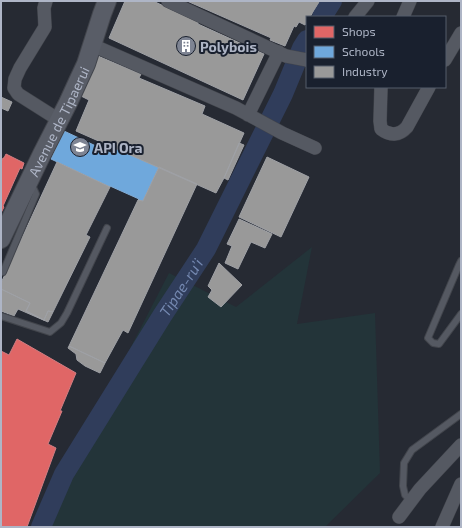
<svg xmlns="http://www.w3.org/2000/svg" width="462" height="528" viewBox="0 0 462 528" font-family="'Exo 2',sans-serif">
<rect width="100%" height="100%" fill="#262a33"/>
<!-- green -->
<path fill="#233439" d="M 312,247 L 297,324 L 375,313 L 380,473 L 325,527 L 41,527 L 56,480 L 73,446 L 105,397 L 169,273 L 236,307 Z"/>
<!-- shops -->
<path fill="#e06666" stroke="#d17e83" d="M 6,154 L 24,163 L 22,169 L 20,168 L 3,206 L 4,207 L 1,213 L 1,162 L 3,158 L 4,158 Z
M 17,339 L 76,373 L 60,411 L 62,411 L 48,444 L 56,448 L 27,527 L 1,527 L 1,351 L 9,355 Z"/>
<!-- schools -->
<path fill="#6fa8dc" stroke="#82acd5" d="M 64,131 L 113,154 L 116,148 L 159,167 L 143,201 L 138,200 L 139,199 L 110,186 L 110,187 L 51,159 Z"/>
<!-- industry -->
<path fill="#999" stroke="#9fa1a6" d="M 125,1 L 153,1 L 198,22 L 198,24 L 264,54 L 243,100 L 109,38 Z
M 187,1 L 320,1 L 310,17 L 307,17 L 307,22 L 305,25 L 299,22 L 296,27 L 294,26 L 285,46 L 270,40 L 271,38 L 269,37 Z
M 98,56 L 141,74 L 139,78 L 205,106 L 202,114 L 244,133 L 224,178 L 216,193 L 76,131 L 89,100 L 81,96 Z
M 1,97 L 12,102 L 8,111 L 1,108 Z
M 239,143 L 244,145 L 228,180 L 224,178 Z
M 267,157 L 309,177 L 281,237 L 239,217 Z
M 57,162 L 110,187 L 86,235 L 90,237 L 53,312 L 48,311 L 44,320 L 26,311 L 30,303 L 1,289 L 1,283 Z
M 159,167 L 197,184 L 128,333 L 123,330 L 105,363 L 69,346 L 138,200 L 143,201 Z
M 239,219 L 272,234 L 265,248 L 251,242 L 238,269 L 225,263 L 232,246 L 227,244 Z
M 219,263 L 242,285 L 221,307 L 208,297 L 212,290 L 208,286 Z
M 1,289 L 30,303 L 26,311 L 44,320 L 48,311 L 53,312 L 48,322 L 18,309 L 14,316 L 1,311 Z
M 69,346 L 105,363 L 100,373 L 85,366 L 77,360 L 76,354 L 68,348 Z"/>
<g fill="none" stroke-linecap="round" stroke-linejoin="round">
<!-- river -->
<g stroke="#303d5b" stroke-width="20">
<path d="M 322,17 L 332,1"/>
<path id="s1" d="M 41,527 L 64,474 L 162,316 L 206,249 L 283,94 L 302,48 L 307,40"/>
</g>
<!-- service casing -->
<g stroke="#42454c" stroke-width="8">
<path id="service" d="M 461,261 L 459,265 L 428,338 L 433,343 L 439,344 L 461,314
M 3,272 L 36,194 L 31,183
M 1,316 L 50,332 L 61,323 L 67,313 L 107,228
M 411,501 L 405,495 L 403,486 L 404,463 L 412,450 L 461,414"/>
</g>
<!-- minor casing -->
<g stroke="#42454c" stroke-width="14">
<path id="minor" d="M 46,1 L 44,8 L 45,27 L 20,68 L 15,79 L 14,88 L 18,94 L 59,120
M 168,1 L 286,56 L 307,60
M 355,17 L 368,1
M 403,17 L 410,1
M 92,45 L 236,108 L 282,133 L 315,148
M 445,60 L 461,33
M 381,87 L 380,121 L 381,129 C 390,136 399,136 407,127 L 429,87
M 248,115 L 279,52
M 399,517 L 420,489 L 461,445
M 442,527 L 461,484"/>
</g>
<!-- secondary casing -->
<g stroke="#42454c" stroke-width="20">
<g id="secondary">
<path id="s2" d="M 1,239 L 42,154 L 68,103 L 79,79 L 86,64 L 102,14 L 107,1"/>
</g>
</g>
<!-- service -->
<use href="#service" stroke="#555962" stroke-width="6"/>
<!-- minor -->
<use href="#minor" stroke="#555962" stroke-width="13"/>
<!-- secondary -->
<use href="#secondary" stroke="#595d67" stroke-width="18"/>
</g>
<!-- icons -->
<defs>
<g id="building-disc" transform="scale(1)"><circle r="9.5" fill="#7e8493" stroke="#19202e"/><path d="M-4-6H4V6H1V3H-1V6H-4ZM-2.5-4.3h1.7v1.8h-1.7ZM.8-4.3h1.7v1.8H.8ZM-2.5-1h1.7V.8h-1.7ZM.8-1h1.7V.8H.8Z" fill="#fff"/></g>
<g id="school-disc" transform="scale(1)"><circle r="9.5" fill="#7e8493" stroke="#19202e"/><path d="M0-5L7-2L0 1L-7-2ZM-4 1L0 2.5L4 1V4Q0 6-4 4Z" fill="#fff"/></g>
</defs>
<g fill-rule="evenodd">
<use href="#building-disc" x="186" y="46"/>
<use href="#school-disc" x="80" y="147"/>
</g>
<g text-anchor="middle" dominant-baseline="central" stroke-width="4" stroke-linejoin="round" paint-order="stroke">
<!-- poi labels -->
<g font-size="14" font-weight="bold" fill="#aeb5c6" stroke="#19202e" text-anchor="start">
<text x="200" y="46">Polybois</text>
<text x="94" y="147">API Ora</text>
</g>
<!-- street labels -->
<g font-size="14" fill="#aeb5c6" stroke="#19202e">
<text stroke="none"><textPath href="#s2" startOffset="131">Avenue de Tipaerui</textPath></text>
</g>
<!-- water labels -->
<g font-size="15" font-style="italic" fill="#7488b0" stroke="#19202e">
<text stroke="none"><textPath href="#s1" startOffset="278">Tipae-ru’i</textPath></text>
</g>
</g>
<!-- border -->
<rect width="462" height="528" fill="none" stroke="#aeb5c6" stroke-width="4"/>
<!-- legend -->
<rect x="306" y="16" width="140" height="72" fill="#19202e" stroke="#555c6b"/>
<rect x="314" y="26" width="20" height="12" fill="#e06666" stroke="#555c6b"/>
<text x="342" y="36" font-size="12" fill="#aeb5c6">Shops</text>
<rect x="314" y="46" width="20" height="12" fill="#6fa8dc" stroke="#555c6b"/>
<text x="342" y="56" font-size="12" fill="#aeb5c6">Schools</text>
<rect x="314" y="66" width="20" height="12" fill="#999999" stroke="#555c6b"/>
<text x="342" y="76" font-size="12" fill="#aeb5c6">Industry</text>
</svg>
